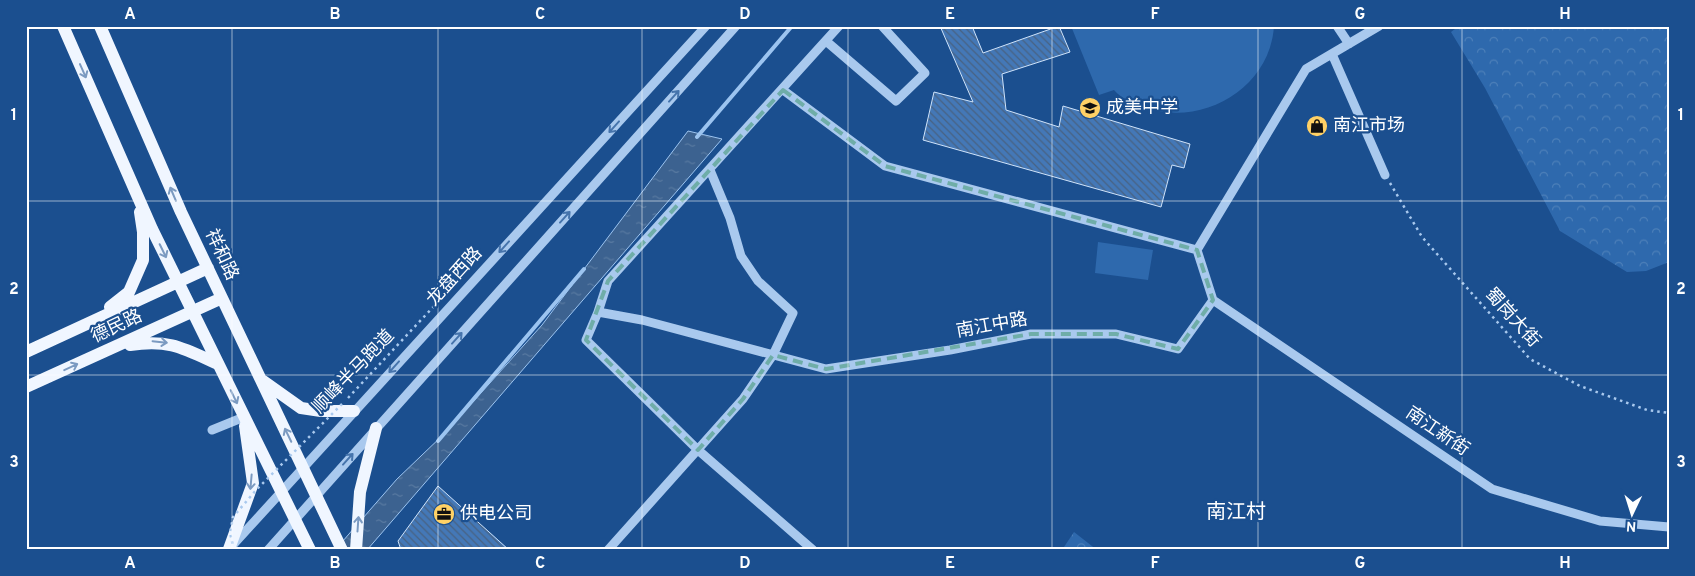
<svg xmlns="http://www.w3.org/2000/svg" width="1695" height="576" viewBox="0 0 1695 576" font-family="Overpass,'Noto Sans SC',sans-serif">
<defs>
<pattern id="forest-crowns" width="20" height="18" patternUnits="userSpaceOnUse" patternTransform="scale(1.25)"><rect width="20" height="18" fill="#2e69ad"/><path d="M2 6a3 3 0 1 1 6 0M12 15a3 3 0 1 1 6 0" fill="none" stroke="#4d80b9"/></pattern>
<pattern id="water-ripples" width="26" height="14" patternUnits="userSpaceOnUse" patternTransform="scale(1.25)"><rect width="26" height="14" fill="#3c6290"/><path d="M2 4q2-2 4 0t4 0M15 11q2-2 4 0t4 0" fill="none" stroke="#597aa1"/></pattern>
<pattern id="building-back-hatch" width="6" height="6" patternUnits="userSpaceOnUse" patternTransform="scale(1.25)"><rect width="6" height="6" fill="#4478b7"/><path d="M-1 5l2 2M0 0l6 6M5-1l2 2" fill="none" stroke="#486282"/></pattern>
</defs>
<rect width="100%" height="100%" fill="#1b4f8f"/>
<!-- green -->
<path fill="#2e69ad" d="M 1071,26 L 1274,26 C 1270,89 1201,128 1144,107 C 1133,103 1122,99 1114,90 L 1099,95 Z
M 1098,242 L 1153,250 L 1148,280 L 1095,273 Z"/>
<!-- forest -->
<path fill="url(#forest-crowns)" d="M 1459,26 L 1669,26 L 1669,262 L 1646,271 L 1627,272 L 1560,231 L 1485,88 L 1451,32 Z
M 1074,532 L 1097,550 L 1062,550 Z"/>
<!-- water -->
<path fill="url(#water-ripples)" stroke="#9cc4f0" d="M 688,131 L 722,139 L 367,550 L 335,550 L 397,479 L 445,433 L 542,325 Z"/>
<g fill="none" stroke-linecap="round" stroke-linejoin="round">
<!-- stream -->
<path stroke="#9cc4f0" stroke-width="4" d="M 697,137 L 792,26
M 438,441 L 584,269"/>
</g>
<!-- building -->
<path fill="url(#building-back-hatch)" stroke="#cfe3fa" d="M 940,26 L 972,26 L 983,53 L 1059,26 L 1070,52 L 1002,74 L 1006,110 L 1059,127 L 1063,106 L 1190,144 L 1184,168 L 1172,165 L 1161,207 L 923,140 L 934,92 L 973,102 Z
M 438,486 L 509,550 L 401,550 L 398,541 Z"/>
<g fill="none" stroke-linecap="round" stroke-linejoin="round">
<!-- path -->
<path stroke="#a9c9ee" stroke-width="2.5" stroke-dasharray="2.5 4" stroke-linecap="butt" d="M 1390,183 L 1422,237 L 1530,359 L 1580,386 L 1647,410 L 1669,413
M 348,398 L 435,305"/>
<!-- minor -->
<path stroke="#a9c9ee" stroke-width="9" d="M 1337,26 L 1349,44
M 826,41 L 896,101 L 925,73 L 882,26
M 1332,54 L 1385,175
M 783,90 L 885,166 L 1197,250
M 1213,300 L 1492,489 L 1600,521 L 1669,527
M 598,312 L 608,281 L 839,26
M 212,430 L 244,417
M 232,546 L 706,26
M 268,550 L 736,26
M 608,550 L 743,399 L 773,355 L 793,313 L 758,281 L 741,256 L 730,218 L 710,170
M 813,550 L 698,450 L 586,340 L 598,312 L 642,320 L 826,369 L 950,350 L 1031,334 L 1116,334 L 1178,349 L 1213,300 L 1197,250 L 1306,69 L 1379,26"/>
<!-- major -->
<path stroke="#f0f6ff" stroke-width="12" d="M 63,26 L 152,229 L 310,550
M 100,26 L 181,212 L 342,550
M 110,307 L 129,292 L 143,260 L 143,232 L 140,212
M 130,345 C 169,339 183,348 218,364
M 26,352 L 208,268
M 263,381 L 301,408 L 321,411 L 354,411
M 26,387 L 222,298
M 229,549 L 253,483 L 245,426
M 356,550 L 360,492 L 376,428"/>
<!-- path-bridge -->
<path stroke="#a9c9ee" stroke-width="2.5" stroke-dasharray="2.5 4" stroke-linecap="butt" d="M 234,550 L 230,533 L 233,517 L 257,489 L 342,404"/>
</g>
<!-- one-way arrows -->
<defs><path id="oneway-shaft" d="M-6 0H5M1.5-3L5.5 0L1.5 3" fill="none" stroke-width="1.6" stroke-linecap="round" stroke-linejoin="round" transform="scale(1.25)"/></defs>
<g stroke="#7b9ac1">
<use href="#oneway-shaft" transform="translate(83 71) rotate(66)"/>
<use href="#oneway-shaft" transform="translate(173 194) rotate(-113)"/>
<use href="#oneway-shaft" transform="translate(163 251) rotate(64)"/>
<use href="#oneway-shaft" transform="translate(160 342) rotate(6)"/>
<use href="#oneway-shaft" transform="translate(71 367) rotate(-25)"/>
<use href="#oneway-shaft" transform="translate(234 397) rotate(64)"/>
<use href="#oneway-shaft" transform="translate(288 435) rotate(-116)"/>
<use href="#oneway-shaft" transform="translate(251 482) rotate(95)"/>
<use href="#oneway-shaft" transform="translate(358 524) rotate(-86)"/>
</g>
<g stroke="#4674ac">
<use href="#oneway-shaft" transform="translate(674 96) rotate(-48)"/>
<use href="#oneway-shaft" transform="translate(614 127) rotate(132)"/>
<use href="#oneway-shaft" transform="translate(565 217) rotate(-48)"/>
<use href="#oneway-shaft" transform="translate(504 247) rotate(132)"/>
<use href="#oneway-shaft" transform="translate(457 338) rotate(-48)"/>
<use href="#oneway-shaft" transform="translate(394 367) rotate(132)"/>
<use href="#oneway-shaft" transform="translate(348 459) rotate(-48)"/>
</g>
<!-- marked area -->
<path fill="none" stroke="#6fada8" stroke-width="4" stroke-dasharray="10 6" stroke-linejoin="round" d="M 783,90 L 885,166 L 1197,250 L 1213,300 L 1178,349 L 1116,334 L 1031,334 L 826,369 L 773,355 L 743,399 L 698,450 L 586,340 L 608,281 Z"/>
<!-- grid -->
<path fill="none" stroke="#fff" stroke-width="1" stroke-opacity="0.55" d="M 232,26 L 232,550M 438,26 L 438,550M 642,26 L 642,550M 848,26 L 848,550M 1052,26 L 1052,550M 1258,26 L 1258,550M 1462,26 L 1462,550M 26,201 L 1669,201M 26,375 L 1669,375"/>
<!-- icons -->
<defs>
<g id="school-disc" transform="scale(1.125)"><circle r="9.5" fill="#ffd166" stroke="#1b4f8f"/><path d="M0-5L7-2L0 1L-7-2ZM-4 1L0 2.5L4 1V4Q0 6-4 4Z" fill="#111"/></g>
<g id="shop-disc" transform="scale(1.125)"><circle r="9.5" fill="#ffd166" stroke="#1b4f8f"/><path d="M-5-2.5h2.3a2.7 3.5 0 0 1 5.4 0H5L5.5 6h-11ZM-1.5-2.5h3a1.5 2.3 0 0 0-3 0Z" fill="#111"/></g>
<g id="office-disc" transform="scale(1.125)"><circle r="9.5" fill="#ffd166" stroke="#1b4f8f"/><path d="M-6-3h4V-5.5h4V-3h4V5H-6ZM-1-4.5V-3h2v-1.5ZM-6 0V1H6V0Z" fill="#111"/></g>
</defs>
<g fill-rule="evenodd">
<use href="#school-disc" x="1090" y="108"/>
<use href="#shop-disc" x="1317" y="126"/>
<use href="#office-disc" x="444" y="514"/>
</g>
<g text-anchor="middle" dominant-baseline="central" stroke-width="4.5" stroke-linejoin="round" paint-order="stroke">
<!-- poi labels -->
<g font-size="18" fill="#fff" stroke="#1b4f8f" text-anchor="start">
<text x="1106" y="108">成美中学</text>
<text x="1333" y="126">南江市场</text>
<text x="460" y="514">供电公司</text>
</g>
<!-- street labels -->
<g font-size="18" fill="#fff" stroke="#1b4f8f">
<text transform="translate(221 255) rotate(65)">祥和路</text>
<text transform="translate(455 277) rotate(-48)">龙盘西路</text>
<text transform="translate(1512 318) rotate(48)">蜀岗大街</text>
<text transform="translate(992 326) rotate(-10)">南江中路</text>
<text transform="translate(117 327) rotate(-25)">德民路</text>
<text transform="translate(354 372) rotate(-46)">顺峰半马跑道</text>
<text transform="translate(1437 432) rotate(34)">南江新街</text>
</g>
<!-- quarter labels -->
<g font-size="20" fill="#fff" stroke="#1b4f8f">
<text x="1236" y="513">南江村</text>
</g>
</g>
<!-- border -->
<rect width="1695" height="576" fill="none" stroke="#1b4f8f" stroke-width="55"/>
<!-- north arrow -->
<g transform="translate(1632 514) rotate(184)" stroke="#1b4f8f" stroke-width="4" paint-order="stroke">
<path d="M0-4L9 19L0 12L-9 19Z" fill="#ffffff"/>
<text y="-8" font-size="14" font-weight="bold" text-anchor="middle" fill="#ffffff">N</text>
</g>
<rect x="28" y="28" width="1640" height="520" fill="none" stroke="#fff" stroke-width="2"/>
<g font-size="16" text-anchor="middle" font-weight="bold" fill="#fff">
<text x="130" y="19">A</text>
<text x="335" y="19">B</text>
<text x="540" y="19">C</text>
<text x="745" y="19">D</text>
<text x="950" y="19">E</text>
<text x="1155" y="19">F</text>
<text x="1360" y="19">G</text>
<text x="1565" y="19">H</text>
<text x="14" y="120">1</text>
<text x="1681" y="120">1</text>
<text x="14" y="294">2</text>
<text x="1681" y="294">2</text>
<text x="14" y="467">3</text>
<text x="1681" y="467">3</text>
<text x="130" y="568">A</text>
<text x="335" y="568">B</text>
<text x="540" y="568">C</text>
<text x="745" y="568">D</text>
<text x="950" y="568">E</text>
<text x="1155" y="568">F</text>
<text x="1360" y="568">G</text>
<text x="1565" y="568">H</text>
</g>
</svg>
